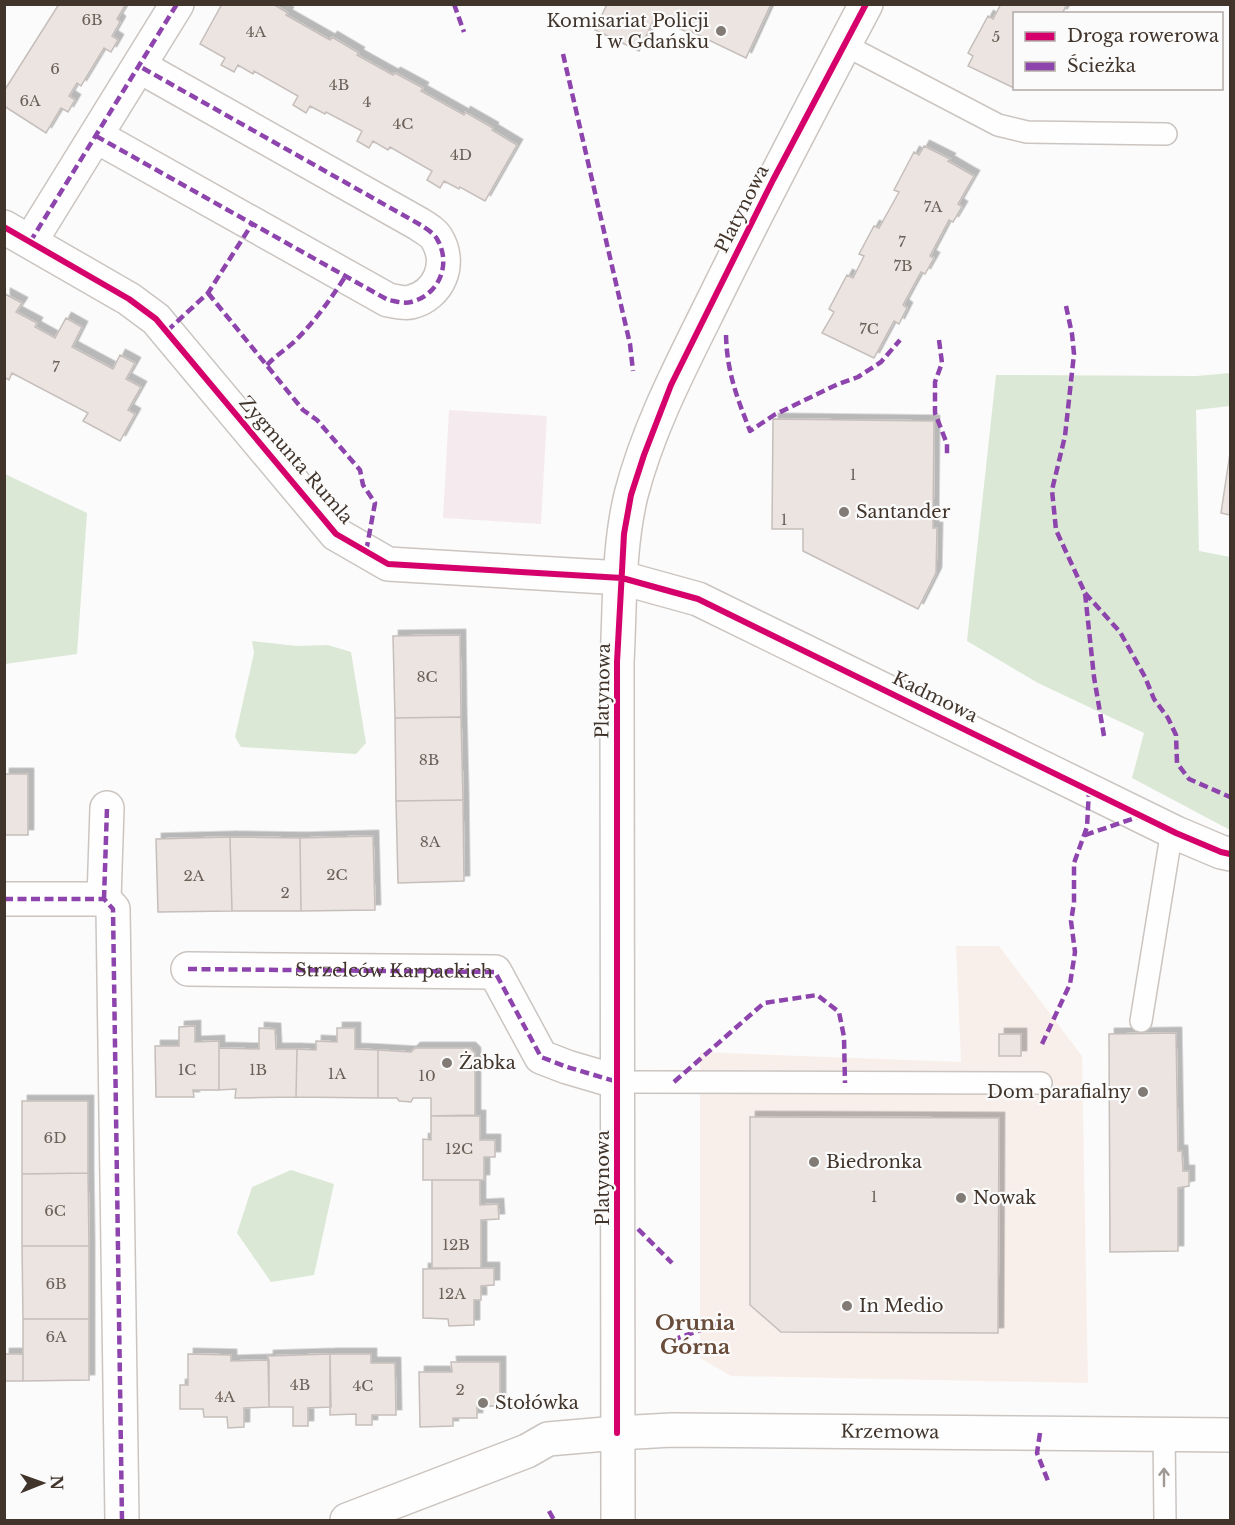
<svg xmlns="http://www.w3.org/2000/svg" width="1235" height="1525" viewBox="0 0 1235 1525" font-family="'Libre Baskerville',serif">
<defs>
<filter id="shadow"><feDropShadow dx="5.5" dy="-5.5" stdDeviation="0" flood-color="#0004"/></filter>
</defs>
<rect width="100%" height="100%" fill="#fbfbfb"/>
<!-- built -->
<path fill="#f9efea" d="M 956,946 L 999,946 L 1082,1056 L 1088,1383 L 731,1376 L 700,1358 L 700,1052 L 961,1062 Z"/>
<!-- industrial -->
<path fill="#f5ebee" d="M 449,410 L 547,416 L 541,524 L 443,518 Z"/>
<!-- green -->
<path fill="#dce8d6" d="M 1230,373 L 1230,406 L 1196,410 L 1199,551 L 1230,557 L 1230,830 L 1132,778 L 1144,733 L 1038,683 L 967,641 L 996,375 L 1196,376 Z
M 5,474 L 87,513 L 77,654 L 5,664 Z
M 252,641 L 297,646 L 328,645 L 351,652 L 366,743 L 356,754 L 241,747 L 235,737 L 254,653 Z
M 291,1170 L 334,1184 L 314,1275 L 271,1282 L 237,1233 L 252,1187 Z"/>
<!-- building -->
<path fill="#ebe4e0" stroke="#c5bebb" stroke-width="1.5" filter="url(#shadow)" d="M 59,4 L 126,4 L 117,19 L 120,22 L 112,36 L 118,40 L 111,52 L 104,48 L 81,86 L 77,83 L 69,96 L 75,100 L 68,112 L 61,108 L 46,133 L 4,106 L 4,91 Z
M 222,4 L 273,4 L 288,13 L 286,15 L 330,40 L 332,37 L 359,53 L 357,55 L 393,75 L 395,73 L 423,88 L 421,91 L 464,115 L 465,112 L 493,128 L 492,130 L 517,145 L 485,201 L 460,187 L 459,189 L 444,181 L 440,188 L 427,180 L 432,171 L 390,147 L 388,150 L 373,141 L 369,148 L 357,141 L 362,131 L 326,112 L 325,114 L 310,106 L 306,113 L 293,105 L 298,96 L 254,71 L 253,74 L 238,65 L 234,72 L 221,65 L 225,58 L 200,44 Z
M 607,4 L 771,4 L 746,58 L 690,31 L 689,33 L 667,23 L 668,21 L 656,15 L 639,51 L 595,30 Z
M 1001,4 L 1067,4 L 1062,14 L 1014,14 L 1014,88 L 968,66 L 973,56 L 968,53 L 988,16 L 993,19 Z
M 924,146 L 950,159 L 948,161 L 974,176 L 958,204 L 962,207 L 953,222 L 949,220 L 930,256 L 934,258 L 925,274 L 921,272 L 903,305 L 907,308 L 899,324 L 894,321 L 874,358 L 822,333 L 834,312 L 829,309 L 847,275 L 853,278 L 864,256 L 859,254 L 874,226 L 879,228 L 899,192 L 894,190 L 914,152 L 919,155 Z
M 5,294 L 22,303 L 16,312 L 37,323 L 35,327 L 55,338 L 66,318 L 82,327 L 72,347 L 113,369 L 120,355 L 135,363 L 126,379 L 141,387 L 128,410 L 135,414 L 120,441 L 83,421 L 88,413 L 12,373 L 9,380 L 4,377 Z
M 773,419 L 934,421 L 933,528 L 937,528 L 936,573 L 918,609 L 803,551 L 803,529 L 772,529 Z
M 1230,453 L 1230,515 L 1221,513 Z
M 460,635 L 461,717 L 395,718 L 393,636 Z
M 461,717 L 463,800 L 396,801 L 395,718 Z
M 4,774 L 28,774 L 28,835 L 4,835 Z
M 463,800 L 464,881 L 398,883 L 396,801 Z
M 373,836 L 375,910 L 301,911 L 300,838 Z
M 230,837 L 232,911 L 158,912 L 156,839 Z
M 230,837 L 300,838 L 301,911 L 232,911 Z
M 195,1026 L 195,1042 L 219,1041 L 219,1090 L 193,1090 L 194,1097 L 156,1097 L 155,1046 L 179,1046 L 179,1027 Z
M 259,1028 L 275,1029 L 276,1049 L 297,1049 L 296,1097 L 235,1098 L 236,1089 L 219,1090 L 219,1048 L 259,1049 Z
M 337,1028 L 355,1028 L 355,1049 L 378,1050 L 378,1098 L 296,1097 L 297,1049 L 316,1050 L 316,1041 L 337,1042 Z
M 1176,1033 L 1178,1151 L 1182,1151 L 1183,1171 L 1189,1171 L 1189,1186 L 1178,1188 L 1178,1251 L 1110,1252 L 1109,1034 Z
M 999,1034 L 1021,1034 L 1021,1056 L 999,1056 Z
M 415,1048 L 470,1048 L 475,1053 L 475,1115 L 431,1116 L 431,1098 L 413,1098 L 411,1102 L 399,1101 L 397,1098 L 378,1098 L 378,1050 L 411,1052 Z
M 22,1101 L 88,1101 L 88,1173 L 22,1174 Z
M 431,1116 L 480,1116 L 480,1140 L 495,1140 L 495,1157 L 484,1157 L 484,1180 L 423,1180 L 423,1139 L 431,1140 Z
M 750,1117 L 999,1118 L 998,1333 L 781,1332 L 750,1305 Z
M 88,1173 L 89,1246 L 22,1246 L 22,1174 Z
M 432,1180 L 480,1180 L 480,1205 L 498,1204 L 499,1219 L 481,1220 L 481,1268 L 432,1268 Z
M 22,1246 L 89,1246 L 89,1319 L 23,1319 Z
M 481,1268 L 494,1268 L 494,1285 L 481,1286 L 481,1300 L 474,1300 L 474,1325 L 449,1326 L 448,1319 L 423,1318 L 423,1269 Z
M 23,1319 L 89,1319 L 89,1380 L 23,1381 Z
M 4,1354 L 23,1354 L 23,1381 L 4,1381 Z
M 188,1354 L 231,1355 L 231,1361 L 269,1360 L 269,1407 L 244,1408 L 244,1427 L 228,1428 L 227,1417 L 204,1417 L 203,1409 L 180,1409 L 180,1385 L 188,1385 Z
M 330,1354 L 371,1354 L 371,1363 L 395,1363 L 396,1415 L 372,1415 L 372,1425 L 356,1425 L 356,1414 L 330,1415 Z
M 330,1354 L 331,1407 L 308,1408 L 308,1426 L 293,1426 L 293,1407 L 269,1407 L 268,1356 Z
M 451,1362 L 500,1362 L 500,1406 L 477,1406 L 477,1418 L 453,1418 L 453,1426 L 420,1427 L 419,1372 L 452,1372 Z"/>
<g fill="none" stroke-linecap="round" stroke-linejoin="round">
<!-- service casing -->
<g stroke="#cbc5c1" stroke-width="24">
<path id="service" d="M 845,45 L 998,125 L 1027,132 L 1166,134
M 1141,1021 L 1172,830
M 618,1082 L 1041,1083
M 1164,1433 L 1165,1520"/>
</g>
<!-- minor casing -->
<g stroke="#cbc5c1" stroke-width="36">
<path id="minor" d="M 96,136 L 388,300 C 395,301 404,304 411,302 C 439,295 452,264 437,239 C 434,233 425,228 419,224 L 139,66
M 4,227 L 129,299 L 156,319 L 336,534 L 388,564 L 622,578 L 698,599 L 1176,833 L 1221,852 L 1230,854
M 30,242 L 177,4
M 4,899 L 104,899 L 113,909 L 122,1520
M 104,899 L 107,808
M 188,969 L 495,972 L 541,1057 L 567,1067 L 618,1082
M 347,1520 L 527,1451 L 548,1439 L 617,1433"/>
</g>
<!-- tertiary casing -->
<g stroke="#cbc5c1" stroke-width="36">
<g id="tertiary">
<path id="s1" d="M 617,1433 L 672,1430 L 1230,1435"/>
<path d="M 618,1520 L 617,662 C 620,607 618,549 631,495 C 649,425 684,360 716,295 C 764,197 815,101 866,4"/>
</g>
</g>
<!-- service -->
<use href="#service" stroke="#fefefe" stroke-width="21"/>
<!-- minor -->
<use href="#minor" stroke="#fefefe" stroke-width="33"/>
<!-- tertiary -->
<use href="#tertiary" stroke="#fefefe" stroke-width="33"/>
<!-- quiet -->
<g stroke="#8e44ad" stroke-width="4.5" stroke-dasharray="9 4.5" stroke-linecap="butt">
<path d="M 454,4 L 464,32"/>
<path d="M 563,54 L 630,344 L 633,371"/>
<path d="M 96,136 L 388,300 C 395,301 404,304 411,302 C 439,295 452,264 437,239 C 434,233 425,228 419,224 L 139,66"/>
<path d="M 30,242 L 177,4"/>
<path d="M 208,293 L 303,410 L 317,420 L 360,470 L 363,485 L 375,503 L 366,552"/>
<path d="M 1066,306 L 1072,334 L 1074,354 L 1065,436 L 1052,490 L 1056,530 L 1085,593 L 1094,677 L 1104,736"/>
<path d="M 167,331 L 208,293 L 252,224"/>
<path d="M 726,335 C 727,373 737,397 750,431 L 774,415 L 838,384 L 858,377 L 881,362 L 900,340"/>
<path d="M 939,340 L 942,363 L 935,382 L 935,413 L 947,444 L 947,455"/>
<path d="M 267,365 C 276,355 287,349 296,340 C 315,321 330,300 345,277"/>
<path d="M 1085,593 L 1120,632 L 1145,677 L 1154,699 L 1168,718 L 1176,735 L 1177,763 L 1189,779 L 1230,797"/>
<path d="M 1085,835 L 1141,816"/>
<path d="M 4,899 L 104,899 L 113,909 L 122,1520"/>
<path d="M 104,899 L 107,808"/>
<path id="s2" d="M 188,969 L 495,972 L 541,1057 L 567,1067 L 618,1082"/>
<path d="M 1042,1044 L 1070,984 L 1075,952 L 1071,921 L 1074,903 L 1074,863 L 1087,827 L 1089,790"/>
<path d="M 674,1082 L 764,1003 L 817,995 L 839,1012 L 844,1037 L 845,1083"/>
<path d="M 638,1229 L 672,1263"/>
<path d="M 672,1340 L 727,1321"/>
<path d="M 1040,1433 L 1037,1453 L 1048,1481"/>
<path d="M 549,1511 L 554,1520"/>
</g>
<!-- cycleway casing -->
<g stroke="#fbfbfb" stroke-width="10">
<path id="cycleway" d="M 4,227 L 129,299 L 156,319 L 336,534 L 388,564 L 622,578 L 698,599 L 1176,833 L 1221,852 L 1230,854
M 617,1433 L 617,662 L 624,534 L 631,495 L 644,455 L 671,385 L 773,180 L 866,4"/>
</g>
<!-- cycleway -->
<use href="#cycleway" stroke="#d6006c" stroke-width="6"/>
</g>
<!-- one-way arrows -->
<defs><path id="oneway-shaft" d="M-6 0H5M1.5-3L5.5 0L1.5 3" fill="none" stroke-width="1.6" stroke-linecap="round" stroke-linejoin="round" transform="scale(1.5)"/></defs>
<use stroke="#a09994" href="#oneway-shaft" transform="translate(1164 1477) rotate(-90)"/>
<!-- markers -->
<g fill="#827a74" stroke="#fbfbfb" stroke-width="2">
<circle cx="721" cy="31" r="6"/>
<circle cx="844" cy="512" r="6"/>
<circle cx="447" cy="1063" r="6"/>
<circle cx="1143" cy="1092" r="6"/>
<circle cx="814" cy="1162" r="6"/>
<circle cx="961" cy="1198" r="6"/>
<circle cx="847" cy="1306" r="6"/>
<circle cx="483" cy="1403" r="6"/>
</g>
<g text-anchor="middle" dominant-baseline="central" stroke-width="4.5" stroke-linejoin="round" paint-order="stroke">
<!-- number labels -->
<g font-size="15" fill="#6c6058">
<text x="92" y="19">6B</text>
<text x="256" y="31">4A</text>
<text x="996" y="36">5</text>
<text x="55" y="68">6</text>
<text x="339" y="84">4B</text>
<text x="30" y="100">6A</text>
<text x="367" y="101">4</text>
<text x="403" y="123">4C</text>
<text x="461" y="154">4D</text>
<text x="933" y="206">7A</text>
<text x="902" y="241">7</text>
<text x="903" y="265">7B</text>
<text x="869" y="328">7C</text>
<text x="56" y="366">7</text>
<text x="853" y="474">1</text>
<text x="784" y="519">1</text>
<text x="427" y="676">8C</text>
<text x="429" y="759">8B</text>
<text x="430" y="841">8A</text>
<text x="337" y="874">2C</text>
<text x="194" y="875">2A</text>
<text x="285" y="892">2</text>
<text x="187" y="1069">1C</text>
<text x="258" y="1069">1B</text>
<text x="337" y="1073">1A</text>
<text x="427" y="1075">10</text>
<text x="55" y="1137">6D</text>
<text x="459" y="1148">12C</text>
<text x="874" y="1196">1</text>
<text x="55" y="1210">6C</text>
<text x="456" y="1244">12B</text>
<text x="56" y="1283">6B</text>
<text x="452" y="1293">12A</text>
<text x="56" y="1336">6A</text>
<text x="300" y="1384">4B</text>
<text x="363" y="1385">4C</text>
<text x="460" y="1389">2</text>
<text x="225" y="1396">4A</text>
</g>
<!-- poi labels -->
<g font-size="18" fill="#41342b" stroke="#fbfbfb" text-anchor="start">
<text x="709" y="21" text-anchor="end">Komisariat Policji<tspan x="709" dy="21">I w Gdańsku</tspan></text>
<text x="856" y="512">Santander</text>
<text x="459" y="1063">Żabka</text>
<text x="1131" y="1092" text-anchor="end">Dom parafialny</text>
<text x="826" y="1162">Biedronka</text>
<text x="973" y="1198">Nowak</text>
<text x="859" y="1306">In Medio</text>
<text x="495" y="1403">Stołówka</text>
</g>
<!-- street labels -->
<g font-size="18" fill="#41342b" stroke="#fbfbfb">
<text transform="translate(742 209) rotate(-63)">Platynowa</text>
<text transform="translate(296 460) rotate(49)">Zygmunta Rumla</text>
<text transform="translate(603 691) rotate(-89)">Platynowa</text>
<text transform="translate(935 697) rotate(26)">Kadmowa</text>
<text stroke="none"><textPath href="#s2" startOffset="206">Strzelców Karpackich</textPath></text>
<text transform="translate(603 1178) rotate(-90)">Platynowa</text>
<text stroke="none"><textPath href="#s1" startOffset="273">Krzemowa</textPath></text>
</g>
<!-- quarter labels -->
<g font-size="21" font-weight="bold" fill="#694c3a" stroke="#fbfbfb">
<text x="695" y="1323">Orunia<tspan x="695" dy="24">Górna</tspan></text>
</g>
</g>
<!-- border -->
<rect width="1235" height="1525" fill="none" stroke="#41342b" stroke-width="12"/>
<!-- legend -->
<rect x="1013" y="12" width="210" height="78" fill="#fbfbfb" stroke="#b1aba8" stroke-width="1.5"/>
<rect x="1025" y="32" width="30" height="9" fill="#d6006c" stroke="#b1aba8" stroke-width="1.5"/>
<text x="1067" y="42" font-size="18" fill="#41342b">Droga rowerowa</text>
<rect x="1025" y="62" width="30" height="9" fill="#8e44ad" stroke="#b1aba8" stroke-width="1.5"/>
<text x="1067" y="72" font-size="18" fill="#41342b">Ścieżka</text>
<!-- north arrow -->
<g transform="translate(42 1483) rotate(89)" stroke="#fbfbfb" stroke-width="4.5" paint-order="stroke">
<path d="M0-4.5L10 22L0 15L-10 22Z" fill="#41342b"/>
<text y="-9" font-size="16" font-weight="bold" text-anchor="middle" fill="#41342b">N</text>
</g>
</svg>
